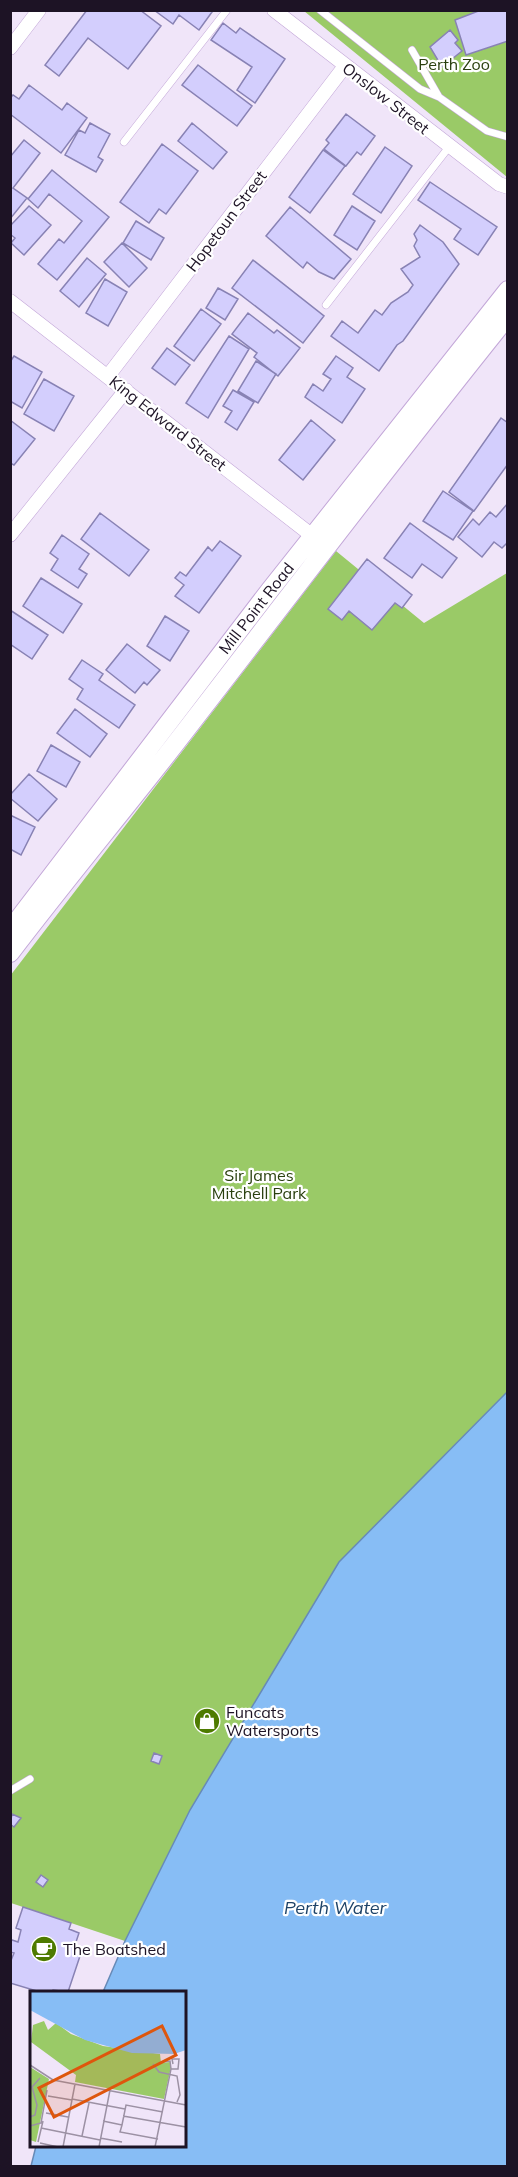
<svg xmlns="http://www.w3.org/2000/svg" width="518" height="2177" viewBox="0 0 518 2177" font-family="Mulish,sans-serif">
<rect width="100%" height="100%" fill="#f0e5f9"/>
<!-- green -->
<path fill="#9aca67" d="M 304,11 L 507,11 L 507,177 Z
M 336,551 L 424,623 L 507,573 L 507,1392 L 339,1562 L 190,1810 L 125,1941 L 11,1903 L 10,976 Z"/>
<!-- water -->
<path fill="#87bdf5" stroke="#678ab7" stroke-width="1.5" d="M 507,1392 L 507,2166 L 31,2166 L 36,2146 L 184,2146 L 184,1992 L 103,1992 L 125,1941 L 190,1810 L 339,1562 Z"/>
<!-- building -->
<path fill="#d3cefd" stroke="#8882b4" stroke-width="1.5" d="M 87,10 L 140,10 L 161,26 L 128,69 L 88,38 L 59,76 L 45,65 Z
M 154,10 L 210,10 L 212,12 L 199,30 L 179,15 L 173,24 Z
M 481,10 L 508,10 L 508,41 L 466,55 L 455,20 Z
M 223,23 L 236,33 L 240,28 L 285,59 L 255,103 L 237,90 L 252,67 L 211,40 Z
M 450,30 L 458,40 L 455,43 L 462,51 L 442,67 L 430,47 Z
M 198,65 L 252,106 L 237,126 L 182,85 Z
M 29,85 L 62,110 L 67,103 L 87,118 L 61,153 L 10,114 L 10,98 L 13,95 L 19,99 Z
M 346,114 L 375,136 L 361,155 L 357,152 L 346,166 L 324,149 L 329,143 L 326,140 Z
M 90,123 L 110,134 L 98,157 L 103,160 L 96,172 L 65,155 L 79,130 L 85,133 Z
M 192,123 L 227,152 L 213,169 L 178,141 Z
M 24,140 L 40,153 L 13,188 L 27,198 L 10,219 L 10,157 Z
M 162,144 L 198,171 L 166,214 L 159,209 L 149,223 L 120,202 Z
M 385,147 L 412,166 L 381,213 L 353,194 Z
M 323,150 L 345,166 L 310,213 L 289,197 Z
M 52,170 L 109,217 L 57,280 L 38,264 L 59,239 L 64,243 L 82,221 L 49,194 L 38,208 L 28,199 Z
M 430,182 L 497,227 L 478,255 L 454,239 L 461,229 L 418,200 Z
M 29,206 L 51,225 L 24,255 L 11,243 L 15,238 L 10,234 L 10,226 Z
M 352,206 L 375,221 L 357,250 L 334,235 Z
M 290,207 L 351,259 L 334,279 L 319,272 L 307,262 L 303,268 L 266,236 Z
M 136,221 L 164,238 L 151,260 L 123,243 Z
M 420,225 L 443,242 L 459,264 L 403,341 L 397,345 L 379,371 L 331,336 L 342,321 L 358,333 L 375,310 L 382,315 L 391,303 L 408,292 L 413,285 L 401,269 L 420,257 L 414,246 L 417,240 L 414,234 Z
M 122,243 L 147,268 L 129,287 L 104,262 Z
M 87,258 L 106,274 L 79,307 L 60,291 Z
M 253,260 L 324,316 L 303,343 L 232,288 Z
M 105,279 L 127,292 L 108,326 L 86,313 Z
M 218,288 L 238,299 L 225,320 L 206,308 Z
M 201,309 L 221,324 L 194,361 L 174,346 Z
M 248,313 L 274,333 L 277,330 L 300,348 L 278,376 L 254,357 L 257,353 L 232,334 Z
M 229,336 L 249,349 L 208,418 L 186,403 Z
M 167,348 L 190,365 L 175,385 L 152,368 Z
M 14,356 L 42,372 L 22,408 L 10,401 L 10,362 Z
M 336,356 L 353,368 L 347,377 L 365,389 L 342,423 L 305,397 L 313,384 L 323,391 L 331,379 L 323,374 Z
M 256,361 L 276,374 L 258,403 L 238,391 Z
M 44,379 L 74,396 L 54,431 L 24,414 Z
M 233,390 L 254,402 L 237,430 L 225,422 L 232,411 L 223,406 Z
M 501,418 L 508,423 L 508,464 L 474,511 L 449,492 Z
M 10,420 L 35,439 L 14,465 L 10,463 Z
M 311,420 L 335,440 L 303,480 L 279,460 Z
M 443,491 L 473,511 L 453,540 L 423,521 Z
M 508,503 L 508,542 L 502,548 L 494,542 L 482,557 L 458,537 L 473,519 L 479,525 L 490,512 L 496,517 Z
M 100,513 L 149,550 L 129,576 L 81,539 Z
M 410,523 L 457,558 L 442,578 L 422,564 L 412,578 L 384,558 Z
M 62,535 L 89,554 L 79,569 L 87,574 L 78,588 L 51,570 L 58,559 L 50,553 Z
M 220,541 L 241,556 L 199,613 L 175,596 L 184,585 L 175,578 L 180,572 L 186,576 L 208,547 L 212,551 Z
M 367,559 L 412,595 L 402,608 L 395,603 L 372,630 L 349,611 L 342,620 L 328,609 Z
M 41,578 L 82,604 L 63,633 L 23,606 Z
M 10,610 L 48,635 L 32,659 L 10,644 Z
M 165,616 L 189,631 L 170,661 L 147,646 Z
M 127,644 L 160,670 L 147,685 L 144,682 L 135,693 L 106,670 Z
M 82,660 L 103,674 L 99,680 L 135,705 L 119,728 L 77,699 L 83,689 L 69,679 Z
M 75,709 L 107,734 L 90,757 L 57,733 Z
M 51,745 L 80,762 L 66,787 L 37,771 Z
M 29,774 L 57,799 L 38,821 L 10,798 L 10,795 Z
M 10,815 L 35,827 L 21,855 L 10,849 Z
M 154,1753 L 162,1756 L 159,1764 L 151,1761 Z
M 12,1814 L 21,1818 L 14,1827 L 10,1824 Z
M 41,1875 L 48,1880 L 43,1887 L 36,1882 Z
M 23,1907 L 71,1923 L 69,1929 L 79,1933 L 74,1948 L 82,1950 L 68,1992 L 53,1990 L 52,1992 L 40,1992 L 10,1983 L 10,1963 L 14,1953 L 10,1952 L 10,1944 L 12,1940 L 18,1942 L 21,1930 L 16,1928 Z"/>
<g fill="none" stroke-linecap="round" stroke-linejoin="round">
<!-- service casing -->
<g stroke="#c3a7d8" stroke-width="8">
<path id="service" d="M 320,10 L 420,89 L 439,97
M 412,50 L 439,97 L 487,131 L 508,137
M 124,142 L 227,10
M 326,305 L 449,147
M 10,1791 L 30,1779"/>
</g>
<!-- minor casing -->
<g stroke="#c3a7d8" stroke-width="15">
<path id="minor" d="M 274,10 L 499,184 L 508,187
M 10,48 L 39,10
M 10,301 L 319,541
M 108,376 L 345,66
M 10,535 L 126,390"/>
</g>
<!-- secondary casing -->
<g stroke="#c3a7d8" stroke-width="20">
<path id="secondary" d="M 10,930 L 270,590 L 508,290
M 10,953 C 61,886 114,822 165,757 C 279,610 391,461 508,316"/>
</g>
<!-- service -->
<use href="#service" stroke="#fff" stroke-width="7"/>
<!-- minor -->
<use href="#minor" stroke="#fff" stroke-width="14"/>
<!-- secondary -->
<use href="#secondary" stroke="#fff" stroke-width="18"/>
</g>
<!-- icons -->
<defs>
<g id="shop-disc" transform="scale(1.35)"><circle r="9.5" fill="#4e7b00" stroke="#fff"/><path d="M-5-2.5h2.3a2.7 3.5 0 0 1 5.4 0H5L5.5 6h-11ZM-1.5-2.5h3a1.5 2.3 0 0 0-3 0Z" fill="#fff"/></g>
<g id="cafe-disc" transform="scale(1.35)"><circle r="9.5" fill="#4e7b00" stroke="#fff"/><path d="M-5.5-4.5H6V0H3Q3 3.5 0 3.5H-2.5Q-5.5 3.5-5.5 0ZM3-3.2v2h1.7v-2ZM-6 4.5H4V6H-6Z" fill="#fff"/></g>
</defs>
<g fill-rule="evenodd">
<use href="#shop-disc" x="207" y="1721"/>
<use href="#cafe-disc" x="44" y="1949"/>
</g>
<g text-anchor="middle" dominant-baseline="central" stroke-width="4.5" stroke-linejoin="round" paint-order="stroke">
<!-- park labels -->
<g font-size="16" fill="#2a400f" stroke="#fff">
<text x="454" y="64">Perth Zoo</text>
<text x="259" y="1175">Sir James<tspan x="259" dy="18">Mitchell Park</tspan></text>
</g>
<!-- street labels -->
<g font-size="16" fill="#1d1325" stroke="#fff">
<text transform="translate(386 98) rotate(38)">Onslow Street</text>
<text transform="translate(226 221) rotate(-53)">Hopetoun Street</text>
<text transform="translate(168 423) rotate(38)">King Edward Street</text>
<text transform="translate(256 608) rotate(-52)">Mill Point Road</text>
</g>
<!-- poi labels -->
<g font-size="16" fill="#1d1325" stroke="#fff" text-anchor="start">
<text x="226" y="1712">Funcats<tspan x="226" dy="18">Watersports</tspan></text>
<text x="63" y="1949">The Boatshed</text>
</g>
<!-- water labels -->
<g font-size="18" font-style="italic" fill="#1e4368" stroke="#fff">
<text x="335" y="1907">Perth Water</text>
</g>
</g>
<!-- overview -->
<g transform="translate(30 1991)">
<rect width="156" height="156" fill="#f0e5f9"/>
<path d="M 14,30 L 18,39 L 26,32 L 41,43 L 73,55 L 130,63 L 131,72 L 140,71 L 141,76 L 134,108 L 45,91 L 46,84 L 1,51 L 3,34 ZM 0,76 L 19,88 L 6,151 L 0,149 Z" fill="#9aca67"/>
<path d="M 0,0 L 156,0 L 156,59 L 144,63 L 102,62 L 55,49 L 0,19 Z" fill="#87bdf5"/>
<path fill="none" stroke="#9c91a4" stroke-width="1.5" d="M 123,73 L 129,81 L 147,85 L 150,104 L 147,111M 0,74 L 23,89 L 156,114M 141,78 L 148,78 L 149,68 L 142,68 L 143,73M 18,105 L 42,109M 42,108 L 95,118M 16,122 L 38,126M 93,125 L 156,136M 0,126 L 5,124 L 7,114 L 2,96 L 10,87M 73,130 L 92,134M 0,135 L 11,132 L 17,99M 11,137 L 70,149M 52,145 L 59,112M 70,147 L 92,151M 128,148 L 90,141 L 92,134 L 96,114 L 133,121M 8,151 L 13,130M 10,152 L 28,156M 33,156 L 45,93M 69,156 L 80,99M 125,156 L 141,78 L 140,70 L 133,71"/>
<path fill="#de560d" fill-opacity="0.15" stroke="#de560d" stroke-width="3" d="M 132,35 L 146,64 L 24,126 L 9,97 Z"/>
<rect width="156" height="156" fill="none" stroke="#1d1325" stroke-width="3"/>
</g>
<!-- border -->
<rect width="518" height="2177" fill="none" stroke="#1d1325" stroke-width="24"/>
</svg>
